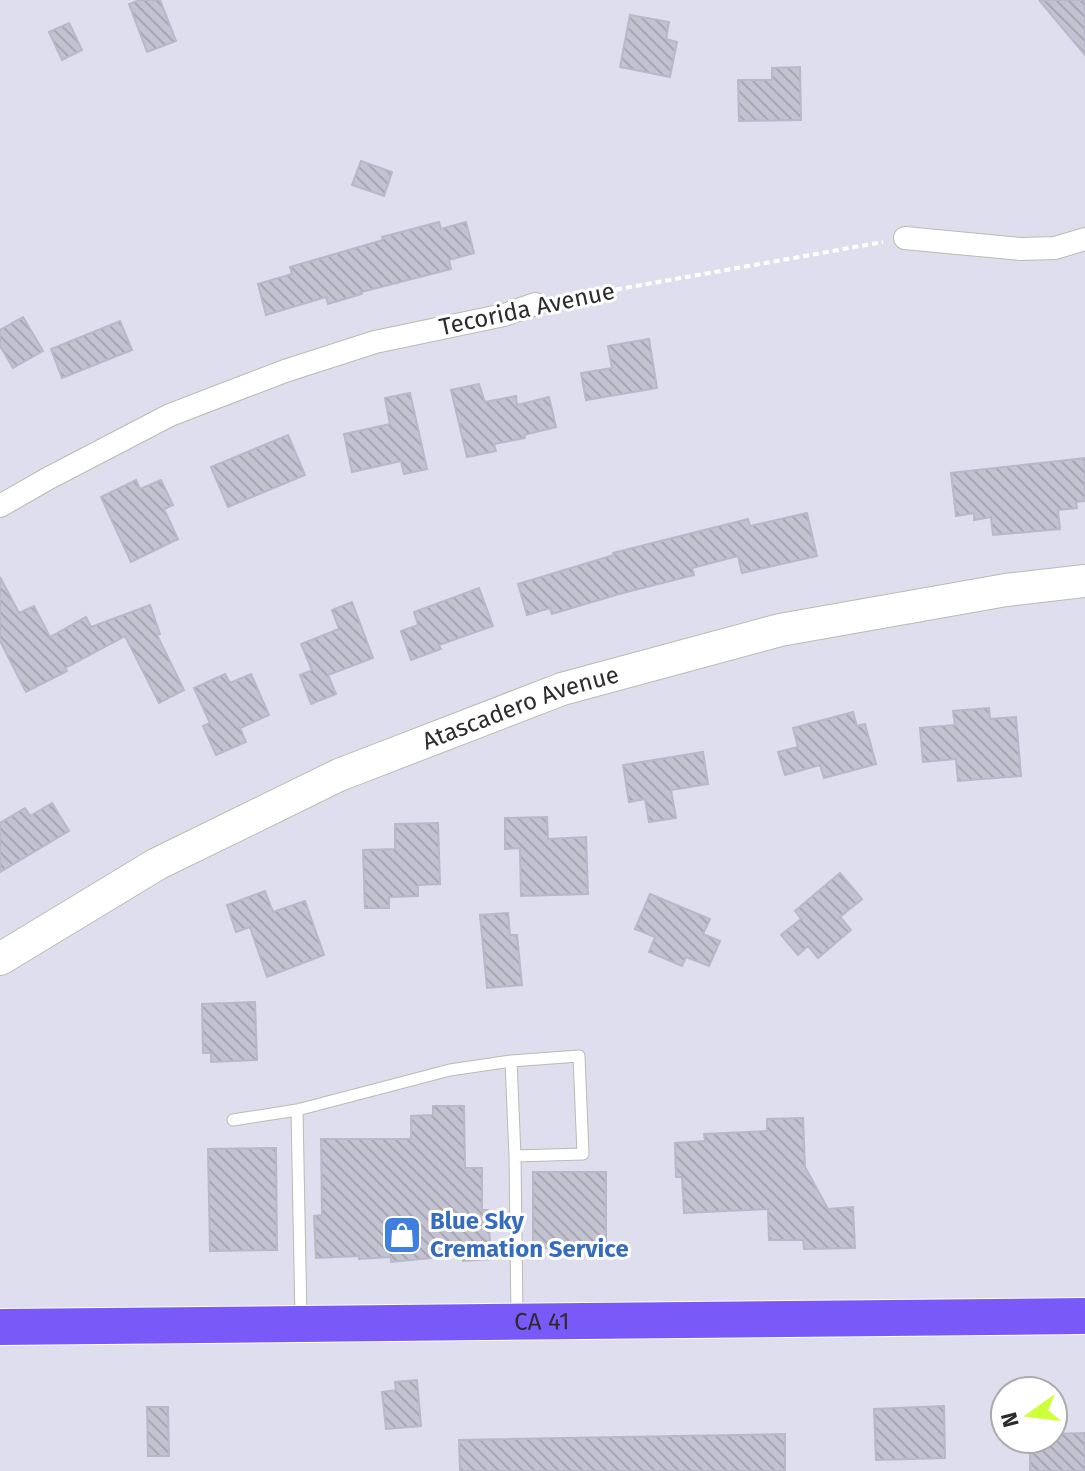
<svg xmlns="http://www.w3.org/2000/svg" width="1085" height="1471" viewBox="0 0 1085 1471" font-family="'Fira Sans',sans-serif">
<defs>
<pattern id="building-back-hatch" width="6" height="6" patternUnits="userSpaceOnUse" patternTransform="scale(2)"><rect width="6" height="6" fill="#c3c2d0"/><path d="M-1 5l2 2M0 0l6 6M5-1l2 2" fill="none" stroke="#a8a7b3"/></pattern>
</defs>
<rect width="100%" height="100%" fill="#dedeee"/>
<!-- building -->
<path fill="url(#building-back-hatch)" stroke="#b9b7ca" stroke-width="2" d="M 140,0 L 160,0 L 176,41 L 147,52 L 129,4 Z
M 1039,0 L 1085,0 L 1085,55 Z
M 630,15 L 669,22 L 666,39 L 677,42 L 670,77 L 620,67 Z
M 69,23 L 82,50 L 62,60 L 49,32 Z
M 800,67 L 801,120 L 739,121 L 738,80 L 772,80 L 772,68 Z
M 361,161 L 392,172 L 384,196 L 352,185 Z
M 439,222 L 441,229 L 466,222 L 474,253 L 449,260 L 451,269 L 361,292 L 362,294 L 328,304 L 326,297 L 266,315 L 258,284 L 292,274 L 290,267 L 383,240 L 382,237 Z
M 23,317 L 43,351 L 13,368 L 0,346 L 0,330 Z
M 120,321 L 132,350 L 62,378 L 51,349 Z
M 649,339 L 657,388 L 586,400 L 581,373 L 612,368 L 608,346 Z
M 479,384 L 485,402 L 516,396 L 517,405 L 549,397 L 556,427 L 524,435 L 525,438 L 494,444 L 496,451 L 467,457 L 451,390 Z
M 410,393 L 427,469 L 404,474 L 401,461 L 352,472 L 344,434 L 390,424 L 385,398 Z
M 288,435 L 305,475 L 228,507 L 211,467 Z
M 1085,458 L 1085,501 L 1076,502 L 1077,508 L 1058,510 L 1060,529 L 993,535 L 991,517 L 974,520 L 974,513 L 956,516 L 951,473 Z
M 136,480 L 140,489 L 161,480 L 173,505 L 164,509 L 178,539 L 131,562 L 101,497 Z
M 807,513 L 817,556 L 742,573 L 738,556 L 692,568 L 694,575 L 619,594 L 552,614 L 550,608 L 527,615 L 518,584 L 614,555 L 613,553 L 748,519 L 750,526 Z
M 0,577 L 19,613 L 34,606 L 50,637 L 86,617 L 91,627 L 150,605 L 160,634 L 157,635 L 184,690 L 159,703 L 125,636 L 65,668 L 67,671 L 26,692 L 0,641 Z
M 479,588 L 493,626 L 439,645 L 441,649 L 411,660 L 401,631 L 418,625 L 414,612 Z
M 352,602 L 373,658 L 328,675 L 336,694 L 311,704 L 300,675 L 312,670 L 301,644 L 339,629 L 332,610 Z
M 225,674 L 230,683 L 251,674 L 269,715 L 240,728 L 246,742 L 216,755 L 203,726 L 210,723 L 194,688 Z
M 989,708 L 990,719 L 1016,717 L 1021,776 L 958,781 L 956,759 L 923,762 L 920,728 L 955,725 L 953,711 Z
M 853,712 L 857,726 L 865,724 L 876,764 L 824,778 L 820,765 L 785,775 L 778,752 L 798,747 L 793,728 Z
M 703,752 L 708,784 L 671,790 L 676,818 L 649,822 L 645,799 L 629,802 L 623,765 Z
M 52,803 L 69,831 L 0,872 L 0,823 L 25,808 L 30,816 Z
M 547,817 L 548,839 L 586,837 L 588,894 L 521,896 L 520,848 L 505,849 L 505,818 Z
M 438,823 L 440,884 L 418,885 L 418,896 L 389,897 L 389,908 L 365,908 L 363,850 L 395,849 L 395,824 Z
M 840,873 L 862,899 L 840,917 L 851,930 L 818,958 L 808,946 L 798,955 L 781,935 L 801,919 L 795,911 Z
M 265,891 L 273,912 L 305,901 L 324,955 L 267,977 L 250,927 L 236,932 L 227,905 Z
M 650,894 L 710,919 L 703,934 L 720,941 L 709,966 L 686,957 L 682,966 L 649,952 L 655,937 L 635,929 Z
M 508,913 L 510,935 L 517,935 L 522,985 L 487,988 L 480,915 Z
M 255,1002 L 257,1060 L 211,1062 L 211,1053 L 203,1053 L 202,1004 Z
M 433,1106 L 464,1106 L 465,1168 L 482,1168 L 482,1210 L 488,1210 L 491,1259 L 463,1261 L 463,1255 L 391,1262 L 391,1257 L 359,1259 L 359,1256 L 316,1258 L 314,1216 L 322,1215 L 321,1139 L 411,1139 L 411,1116 L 433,1115 Z
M 803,1118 L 805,1167 L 828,1209 L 853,1207 L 855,1248 L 804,1249 L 803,1240 L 769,1240 L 768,1209 L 684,1213 L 682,1177 L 676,1177 L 675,1143 L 705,1141 L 704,1134 L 767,1131 L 767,1119 Z
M 276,1148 L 277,1250 L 210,1251 L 208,1149 Z
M 533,1172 L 606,1172 L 606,1248 L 533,1248 Z
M 417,1380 L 421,1426 L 386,1429 L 382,1392 L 396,1390 L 395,1382 Z
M 944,1406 L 945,1458 L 876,1460 L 874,1409 Z
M 147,1407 L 168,1407 L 169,1456 L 148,1456 Z
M 1085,1433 L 1085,1471 L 1030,1471 L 1030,1439 L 1053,1439 L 1053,1434 Z
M 785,1434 L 785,1471 L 460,1471 L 459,1440 Z"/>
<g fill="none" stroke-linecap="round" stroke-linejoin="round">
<!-- lane casing -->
<g stroke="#b9bcae" stroke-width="13">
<path id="lane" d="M 511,1061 L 515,1156
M 233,1120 L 297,1110
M 301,1320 L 297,1110 L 450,1070 L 511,1061 L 579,1056 L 583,1154 L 515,1156 L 517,1318"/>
</g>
<!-- street casing -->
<g stroke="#b9bcae" stroke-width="24">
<path id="street" d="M 905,238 L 1020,249 L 1055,248 L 1085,239
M 0,506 L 49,478 L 170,415 L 285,371 L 375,342 L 504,315 L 535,304"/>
</g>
<!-- secondary casing -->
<g stroke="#b9bcae" stroke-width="34">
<g id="secondary">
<path id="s1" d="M 0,959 L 157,864 L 339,775 L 562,689 L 780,630 L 1006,590 L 1085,581"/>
</g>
</g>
<!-- primary casing -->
<g stroke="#fff" stroke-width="38">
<g id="primary">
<path id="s2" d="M 0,1327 L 1085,1316"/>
</g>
</g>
<!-- path -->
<path stroke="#fff" stroke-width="4" stroke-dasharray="6 4" stroke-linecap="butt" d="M 557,300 L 883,242"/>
<!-- lane -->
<use href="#lane" stroke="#fff" stroke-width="11"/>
<!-- street -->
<use href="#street" stroke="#fff" stroke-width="22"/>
<!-- secondary -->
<use href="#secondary" stroke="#fff" stroke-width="32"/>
<!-- primary -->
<use href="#primary" stroke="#7a59f9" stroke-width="36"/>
</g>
<!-- icons -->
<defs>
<g id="shop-square" transform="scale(2)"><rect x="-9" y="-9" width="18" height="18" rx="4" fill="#3f7fe0" stroke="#fff"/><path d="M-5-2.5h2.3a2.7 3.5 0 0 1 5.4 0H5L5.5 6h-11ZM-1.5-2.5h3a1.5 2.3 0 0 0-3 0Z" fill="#fff"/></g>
</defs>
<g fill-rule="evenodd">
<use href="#shop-square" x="402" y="1235"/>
</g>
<g text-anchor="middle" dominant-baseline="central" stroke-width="6" stroke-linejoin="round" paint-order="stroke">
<!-- street labels -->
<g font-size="24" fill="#2c2c2c" stroke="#fff">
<text transform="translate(527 309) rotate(-12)">Tecorida Avenue</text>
<text stroke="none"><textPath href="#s1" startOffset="580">Atascadero Avenue</textPath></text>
<text stroke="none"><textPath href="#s2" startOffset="542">CA 41</textPath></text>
</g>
<!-- shop labels -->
<g font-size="24" font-weight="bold" fill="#366cbe" stroke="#fff" text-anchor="start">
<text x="430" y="1221">Blue Sky<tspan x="430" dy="28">Cremation Service</tspan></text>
</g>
</g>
<!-- north arrow -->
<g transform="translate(1029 1415) rotate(256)"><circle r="38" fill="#ffffff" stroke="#ababab" stroke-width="2"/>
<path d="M0-6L14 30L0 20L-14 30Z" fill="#cdff3a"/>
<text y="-12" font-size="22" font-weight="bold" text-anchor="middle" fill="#2c2c2c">N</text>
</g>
</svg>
